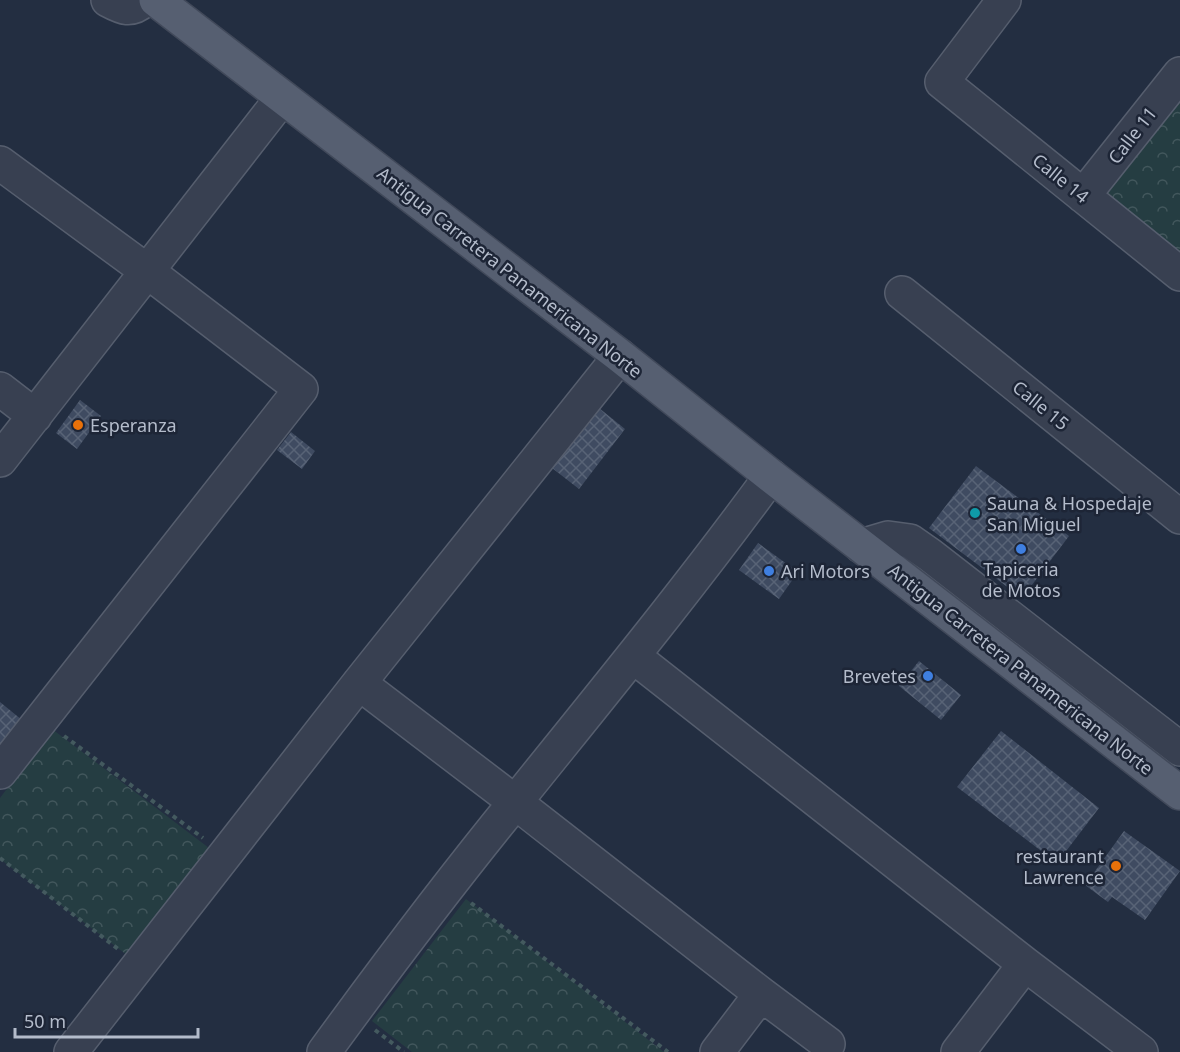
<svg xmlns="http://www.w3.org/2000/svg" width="1180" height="1052" viewBox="0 0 1180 1052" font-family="'Noto Sans',sans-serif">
<defs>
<pattern id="park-crowns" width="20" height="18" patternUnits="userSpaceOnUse" patternTransform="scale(1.5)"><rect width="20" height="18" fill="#253d42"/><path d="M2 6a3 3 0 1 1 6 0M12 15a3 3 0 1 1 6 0" fill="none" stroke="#42575c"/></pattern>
<pattern id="building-cross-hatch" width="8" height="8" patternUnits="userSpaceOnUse" patternTransform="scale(1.5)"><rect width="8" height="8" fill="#3f4b61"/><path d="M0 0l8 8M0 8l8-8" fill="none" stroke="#586376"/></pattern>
</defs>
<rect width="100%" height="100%" fill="#232e41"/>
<!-- park -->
<path fill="url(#park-crowns)" d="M 1180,100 L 1180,254 L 1105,193 Z
M 52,729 L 209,848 L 127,955 L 0,859 L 0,798 Z
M 466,899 L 664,1052 L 412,1052 L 372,1021 Z"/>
<!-- building -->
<path fill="url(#building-cross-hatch)" d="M 80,400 L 101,416 L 77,449 L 56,433 Z
M 599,408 L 625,429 L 579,489 L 552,468 Z
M 291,432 L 315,451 L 302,469 L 277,450 Z
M 976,466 L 1069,536 L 1022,598 L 929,528 Z
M 758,543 L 798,572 L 779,599 L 739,570 Z
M 919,661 L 961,695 L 941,720 L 899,686 Z
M 0,702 L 22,720 L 0,748 Z
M 1001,731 L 1099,808 L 1057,863 L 957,787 Z
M 1124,831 L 1180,871 L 1145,920 L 1112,897 L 1108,902 L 1085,885 Z"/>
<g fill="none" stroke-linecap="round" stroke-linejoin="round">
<!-- minor casing -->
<g stroke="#565e6e" stroke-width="36">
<path id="minor" d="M 108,0 C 123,8 131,12 144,0
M 1004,0 L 942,82 L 1180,274
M 0,163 L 147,271 L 301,389 L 0,772
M 1083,196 L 1180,74
M 902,293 L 1180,517
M 0,389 L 35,416
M 0,460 L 282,98
M 861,546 L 888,538 L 910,541 L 930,555 L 1180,749
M 633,656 L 1025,964 L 1141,1052
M 359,683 L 515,802 L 761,994 L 828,1044
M 71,1052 L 359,683 L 620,356
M 324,1052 C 386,967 450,882 517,800 C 603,693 690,587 771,476
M 717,1052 L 761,994
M 958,1052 L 1025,964"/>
</g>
<!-- major casing -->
<g stroke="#41495a" stroke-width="36">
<path id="major" d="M 156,0 L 620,356 L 771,476 L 1180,793"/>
</g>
<!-- path -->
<path stroke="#445a5f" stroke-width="4" stroke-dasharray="4.5 4.5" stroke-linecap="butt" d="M 64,736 L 203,838
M 0,858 L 118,949
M 471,903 L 668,1052
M 375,1030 L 404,1052"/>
<!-- minor -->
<use href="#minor" stroke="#384051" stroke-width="33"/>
<!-- major -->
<use href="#major" stroke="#565f71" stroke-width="33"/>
</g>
<!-- markers -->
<g fill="#e8710a" stroke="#1d2536" stroke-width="2">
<circle cx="78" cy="425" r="6"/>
<circle cx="1116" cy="866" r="6"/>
</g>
<circle fill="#0f9aa8" stroke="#1d2536" stroke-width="2" cx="975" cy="513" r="6"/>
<g fill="#3f7fe0" stroke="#1d2536" stroke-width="2">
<circle cx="1021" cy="549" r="6"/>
<circle cx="769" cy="571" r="6"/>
<circle cx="928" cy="676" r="6"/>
</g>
<g text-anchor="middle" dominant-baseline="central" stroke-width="5" stroke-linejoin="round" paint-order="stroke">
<!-- street labels -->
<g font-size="18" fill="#b4bccb" stroke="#1d2536">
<text transform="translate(1132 135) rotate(-52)">Calle 11</text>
<text transform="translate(1061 178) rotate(39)">Calle 14</text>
<text transform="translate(510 272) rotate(38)">Antigua Carretera Panamericana Norte</text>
<text transform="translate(1041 405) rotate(39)">Calle 15</text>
<text transform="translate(1021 669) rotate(38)">Antigua Carretera Panamericana Norte</text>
</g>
<!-- poi labels -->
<g font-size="18" fill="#b4bccb" stroke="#1d2536" text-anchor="start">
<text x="90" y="425">Esperanza</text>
<text x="987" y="503">Sauna &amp; Hospedaje<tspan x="987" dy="21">San Miguel</tspan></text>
<text x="1021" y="569" text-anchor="middle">Tapiceria<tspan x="1021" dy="21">de Motos</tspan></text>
<text x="781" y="571">Ari Motors</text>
<text x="916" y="676" text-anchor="end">Brevetes</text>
<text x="1104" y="856" text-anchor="end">restaurant<tspan x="1104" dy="21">Lawrence</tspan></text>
</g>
</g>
<!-- scale -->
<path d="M15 1028v9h183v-9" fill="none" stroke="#b4bccb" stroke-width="3"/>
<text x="24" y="1028" font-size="18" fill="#b4bccb" stroke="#1d2536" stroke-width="4.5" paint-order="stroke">50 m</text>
</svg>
